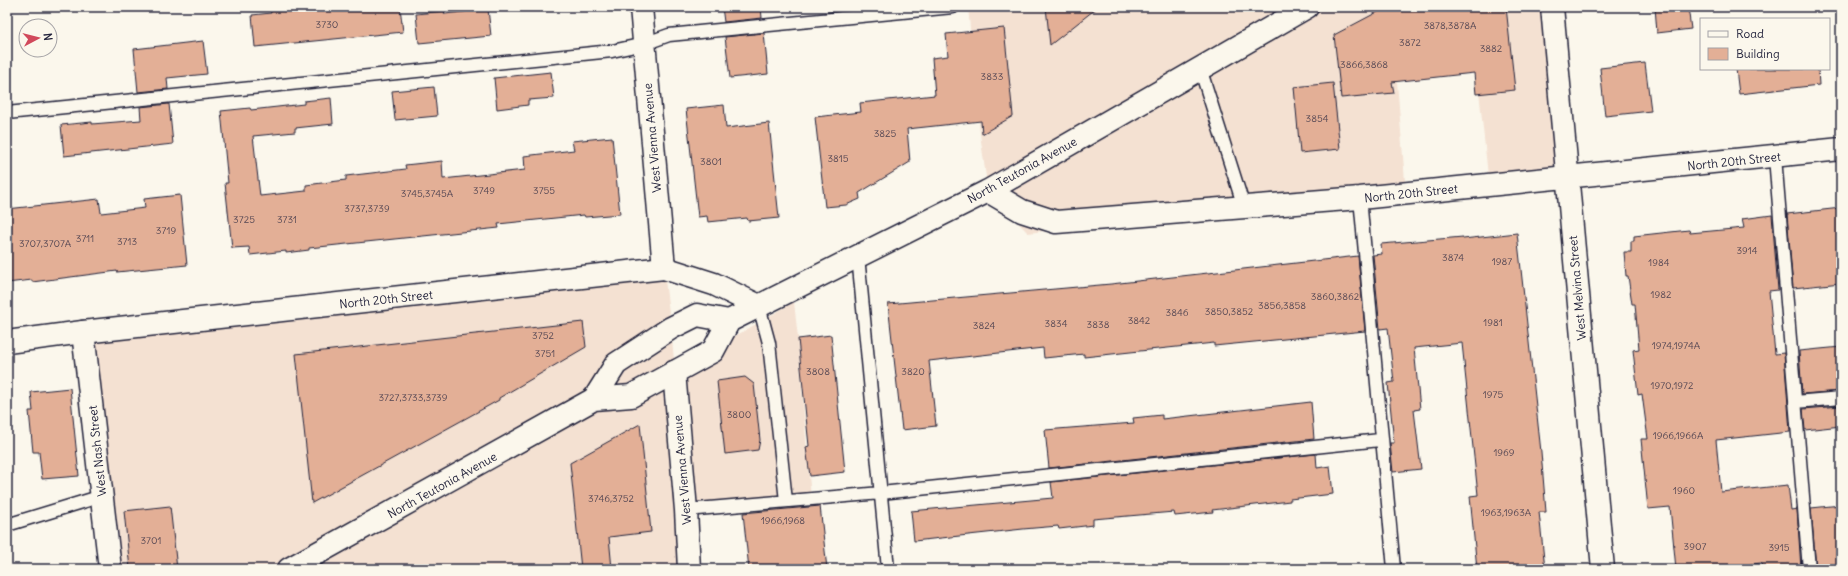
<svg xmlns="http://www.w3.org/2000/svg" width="1848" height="576" viewBox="0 0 1848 576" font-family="Delius,sans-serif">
<rect width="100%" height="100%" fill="#fbf7ec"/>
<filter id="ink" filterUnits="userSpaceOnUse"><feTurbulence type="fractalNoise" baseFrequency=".025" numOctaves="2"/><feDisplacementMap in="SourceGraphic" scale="8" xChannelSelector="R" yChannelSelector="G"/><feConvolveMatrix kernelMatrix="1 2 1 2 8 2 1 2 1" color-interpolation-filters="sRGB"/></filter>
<g filter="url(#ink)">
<!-- built -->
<path fill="#f4e1d2" d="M 968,7 L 1391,7 L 1406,194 L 1244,207 L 1028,233 L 988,191 L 980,134 Z
M 1470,7 L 1552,7 L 1567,177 L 1489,185 Z
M 664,272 L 671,328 L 675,371 L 794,302 L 798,338 L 811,499 L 687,510 L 689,569 L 110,569 L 83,332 Z"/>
<!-- building -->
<path fill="#e3af96" stroke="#22223b" d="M 270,7 L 400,7 L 403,32 L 255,47 L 252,15 L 271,13 Z
M 722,7 L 761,7 L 762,18 L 724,22 Z
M 1046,7 L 1098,7 L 1050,45 Z
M 1387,7 L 1506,7 L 1515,90 L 1476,94 L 1474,73 L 1392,82 L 1394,93 L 1341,98 L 1334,35 Z
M 1655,7 L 1688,7 L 1691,29 L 1657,33 Z
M 488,9 L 491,36 L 419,43 L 416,14 L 444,11 L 445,14 Z
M 1004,28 L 1013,116 L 982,134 L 981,121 L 907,129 L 910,162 L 859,193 L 860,199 L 846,205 L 825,207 L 815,117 L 861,112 L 860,103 L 935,95 L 932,58 L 948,56 L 946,34 Z
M 764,33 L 768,74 L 730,78 L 725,37 Z
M 203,41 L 207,74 L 167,78 L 168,89 L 138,92 L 134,49 Z
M 1645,63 L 1651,111 L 1605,116 L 1600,68 Z
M 1736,69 L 1818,69 L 1819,85 L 1739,94 Z
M 551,72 L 554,98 L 528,100 L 528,105 L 497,109 L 494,78 Z
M 1333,83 L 1340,149 L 1300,153 L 1294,87 Z
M 434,87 L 437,116 L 395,120 L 392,91 Z
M 331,98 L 333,124 L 295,128 L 295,132 L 253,136 L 260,196 L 306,191 L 306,185 L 346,180 L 346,176 L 406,169 L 405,165 L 442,161 L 443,179 L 525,170 L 524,156 L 574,150 L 572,141 L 612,137 L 620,214 L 585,217 L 584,215 L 498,224 L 499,228 L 309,248 L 309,250 L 286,253 L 286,251 L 250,255 L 249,247 L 232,248 L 225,183 L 228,183 L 221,111 L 250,108 L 251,110 L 304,104 L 304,101 Z
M 169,104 L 173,144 L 64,156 L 61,125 L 92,122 L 92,124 L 141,120 L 140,107 Z
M 724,105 L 726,128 L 769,123 L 779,218 L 748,221 L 747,218 L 708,222 L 707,216 L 698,217 L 686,109 Z
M 180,195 L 187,265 L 117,272 L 117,271 L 32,282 L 32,280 L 7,283 L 7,209 L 99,199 L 101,213 L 145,208 L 144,199 Z
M 1841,208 L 1841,283 L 1793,288 L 1787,214 Z
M 1772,215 L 1778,290 L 1769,291 L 1775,354 L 1784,353 L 1790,432 L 1716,440 L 1721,492 L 1788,485 L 1791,510 L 1797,509 L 1801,569 L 1762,569 L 1761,563 L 1714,569 L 1676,569 L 1670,507 L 1648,509 L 1641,439 L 1648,439 L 1642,394 L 1638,395 L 1633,350 L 1639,349 L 1635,304 L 1632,304 L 1628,276 L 1626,276 L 1624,252 L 1631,252 L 1631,241 L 1634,241 L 1634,236 L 1689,230 L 1690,233 L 1744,228 L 1742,219 Z
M 1517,233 L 1541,452 L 1546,512 L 1539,512 L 1545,569 L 1477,569 L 1470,496 L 1478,495 L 1462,343 L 1414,348 L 1420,409 L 1414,410 L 1421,469 L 1393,472 L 1390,443 L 1394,443 L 1388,383 L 1394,382 L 1388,328 L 1380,329 L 1373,255 L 1382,254 L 1381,244 L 1463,237 L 1463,239 Z
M 1358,256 L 1365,331 L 1214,346 L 1214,343 L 1084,357 L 1084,354 L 1044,358 L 1043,348 L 929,361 L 936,426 L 902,430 L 888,304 L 1111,284 Z
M 583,322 L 586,347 L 499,398 L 499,400 L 312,503 L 296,354 Z
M 831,335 L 845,472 L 810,476 L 806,447 L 809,446 L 798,339 Z
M 1841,347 L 1841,391 L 1802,394 L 1799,351 Z
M 745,377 L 754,384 L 760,440 L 758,450 L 725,454 L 717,381 Z
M 70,388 L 79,476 L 42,479 L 39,452 L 33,452 L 29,411 L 33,411 L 31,392 Z
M 1311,402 L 1314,439 L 1049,468 L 1045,430 L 1134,423 L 1133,418 L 1162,415 L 1162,419 Z
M 1841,406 L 1841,426 L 1805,430 L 1803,409 Z
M 640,424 L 651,532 L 609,537 L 612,569 L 581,569 L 570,463 Z
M 1316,454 L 1317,468 L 1330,466 L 1333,494 L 1290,499 L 1290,501 L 1212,510 L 1213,512 L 1175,516 L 1174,512 L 1093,519 L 1093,525 L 1059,529 L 1058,526 L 1023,529 L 914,541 L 911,511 L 1053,498 L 1051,482 Z
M 1841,505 L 1841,569 L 1816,569 L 1811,508 Z
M 170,506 L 177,569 L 130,569 L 124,511 Z
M 820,506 L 827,569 L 749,569 L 743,513 Z"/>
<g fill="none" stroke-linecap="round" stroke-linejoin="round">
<!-- lane casing -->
<g stroke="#22223b" stroke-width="15">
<path id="lane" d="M 1200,68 L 1244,207
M 7,113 L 612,51 L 644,44 L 669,35 L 953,7
M 1775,157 L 1809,569
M 1360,198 L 1394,569
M 858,256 L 888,569
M 759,306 L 769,343 L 786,501
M 1795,402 L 1841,398
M 686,510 L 881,493 L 1380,440
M 7,525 L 102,496"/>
</g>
<!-- street casing -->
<g stroke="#22223b" stroke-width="25">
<path id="street" d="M 641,7 L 664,268
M 1552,7 L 1603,569
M 83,332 L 110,569
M 674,372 L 686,510 L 689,569"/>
</g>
<!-- secondary casing -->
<g stroke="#22223b" stroke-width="25">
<path id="secondary" d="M 988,191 L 1022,211 L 1056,222 L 1360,198 L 1841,149
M 7,342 L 83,332 L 664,268 L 714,284 L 759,306
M 594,399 L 616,364 L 671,328 L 697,315 L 729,321
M 289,569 L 594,399 L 631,396 L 713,351 L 729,321 L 988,191 L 1307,7"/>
</g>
<!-- lane -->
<use href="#lane" stroke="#fbf7ec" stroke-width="12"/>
<!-- street -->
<use href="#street" stroke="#fbf7ec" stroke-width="22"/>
<!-- secondary -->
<use href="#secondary" stroke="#fbf7ec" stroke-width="22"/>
</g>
</g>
<g text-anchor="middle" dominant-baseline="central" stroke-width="3" stroke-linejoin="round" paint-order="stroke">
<!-- number labels -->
<g font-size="10" fill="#524552">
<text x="327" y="24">3730</text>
<text x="1450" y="25">3878,3878A</text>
<text x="1410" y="42">3872</text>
<text x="1491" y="48">3882</text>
<text x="1364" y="64">3866,3868</text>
<text x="992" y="76">3833</text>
<text x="1317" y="118">3854</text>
<text x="885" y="133">3825</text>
<text x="838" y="158">3815</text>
<text x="711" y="161">3801</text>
<text x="484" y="190">3749</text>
<text x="544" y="190">3755</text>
<text x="427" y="193">3745,3745A</text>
<text x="367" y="208">3737,3739</text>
<text x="244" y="219">3725</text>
<text x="287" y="219">3731</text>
<text x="166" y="230">3719</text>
<text x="85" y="238">3711</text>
<text x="127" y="241">3713</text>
<text x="45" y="243">3707,3707A</text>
<text x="1747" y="250">3914</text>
<text x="1453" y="257">3874</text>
<text x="1502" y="261">1987</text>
<text x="1659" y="262">1984</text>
<text x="1661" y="294">1982</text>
<text x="1335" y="296">3860,3862</text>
<text x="1282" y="305">3856,3858</text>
<text x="1229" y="311">3850,3852</text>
<text x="1177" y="312">3846</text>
<text x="1139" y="320">3842</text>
<text x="1493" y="322">1981</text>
<text x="1056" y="323">3834</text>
<text x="1098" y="324">3838</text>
<text x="984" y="325">3824</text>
<text x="543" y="335">3752</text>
<text x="1676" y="345">1974,1974A</text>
<text x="545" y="353">3751</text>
<text x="818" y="371">3808</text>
<text x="913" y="371">3820</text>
<text x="1672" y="385">1970,1972</text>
<text x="1493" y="394">1975</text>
<text x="413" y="397">3727,3733,3739</text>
<text x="739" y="414">3800</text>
<text x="1678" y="435">1966,1966A</text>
<text x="1504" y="452">1969</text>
<text x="1684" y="490">1960</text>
<text x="611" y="498">3746,3752</text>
<text x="1506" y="512">1963,1963A</text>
<text x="783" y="520">1966,1968</text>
<text x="151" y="540">3701</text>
<text x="1695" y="546">3907</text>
<text x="1779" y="547">3915</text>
</g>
<!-- street labels -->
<g font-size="12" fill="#22223b" stroke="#fbf7ec">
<text transform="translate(652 138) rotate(-95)">West Vienna Avenue</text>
<text transform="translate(1734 161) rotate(-6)">North 20th Street</text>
<text transform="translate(1022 170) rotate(-29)">North Teutonia Avenue</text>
<text transform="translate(1411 193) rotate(-6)">North 20th Street</text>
<text transform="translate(1577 288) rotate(-95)">West Melvina Street</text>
<text transform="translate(386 299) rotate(-6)">North 20th Street</text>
<text transform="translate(97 451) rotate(-96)">West Nash Street</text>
<text transform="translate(682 470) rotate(-95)">West Vienna Avenue</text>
<text transform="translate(442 485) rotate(-29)">North Teutonia Avenue</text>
</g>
</g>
<!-- margin -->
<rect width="1848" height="576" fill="none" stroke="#fbf7ec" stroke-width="24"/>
<rect x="12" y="12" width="1824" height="552" fill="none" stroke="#22223b" stroke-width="1.5" filter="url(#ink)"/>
<!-- legend -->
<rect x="1700" y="18" width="130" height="52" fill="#fbf7ec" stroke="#a4a2a5"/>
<rect x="1708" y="31" width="20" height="6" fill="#fbf7ec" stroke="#a4a2a5"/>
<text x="1736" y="38" font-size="12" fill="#22223b">Road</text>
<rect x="1708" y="48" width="20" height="12" fill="#e3af96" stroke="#a4a2a5"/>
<text x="1736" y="58" font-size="12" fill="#22223b">Building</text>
<!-- north arrow -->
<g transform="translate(38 38) rotate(83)"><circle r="19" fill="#fbf7ec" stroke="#a4a2a5"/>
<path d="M0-3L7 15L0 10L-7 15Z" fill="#d1495b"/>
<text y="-6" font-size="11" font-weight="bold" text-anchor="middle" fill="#22223b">N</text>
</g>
</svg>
